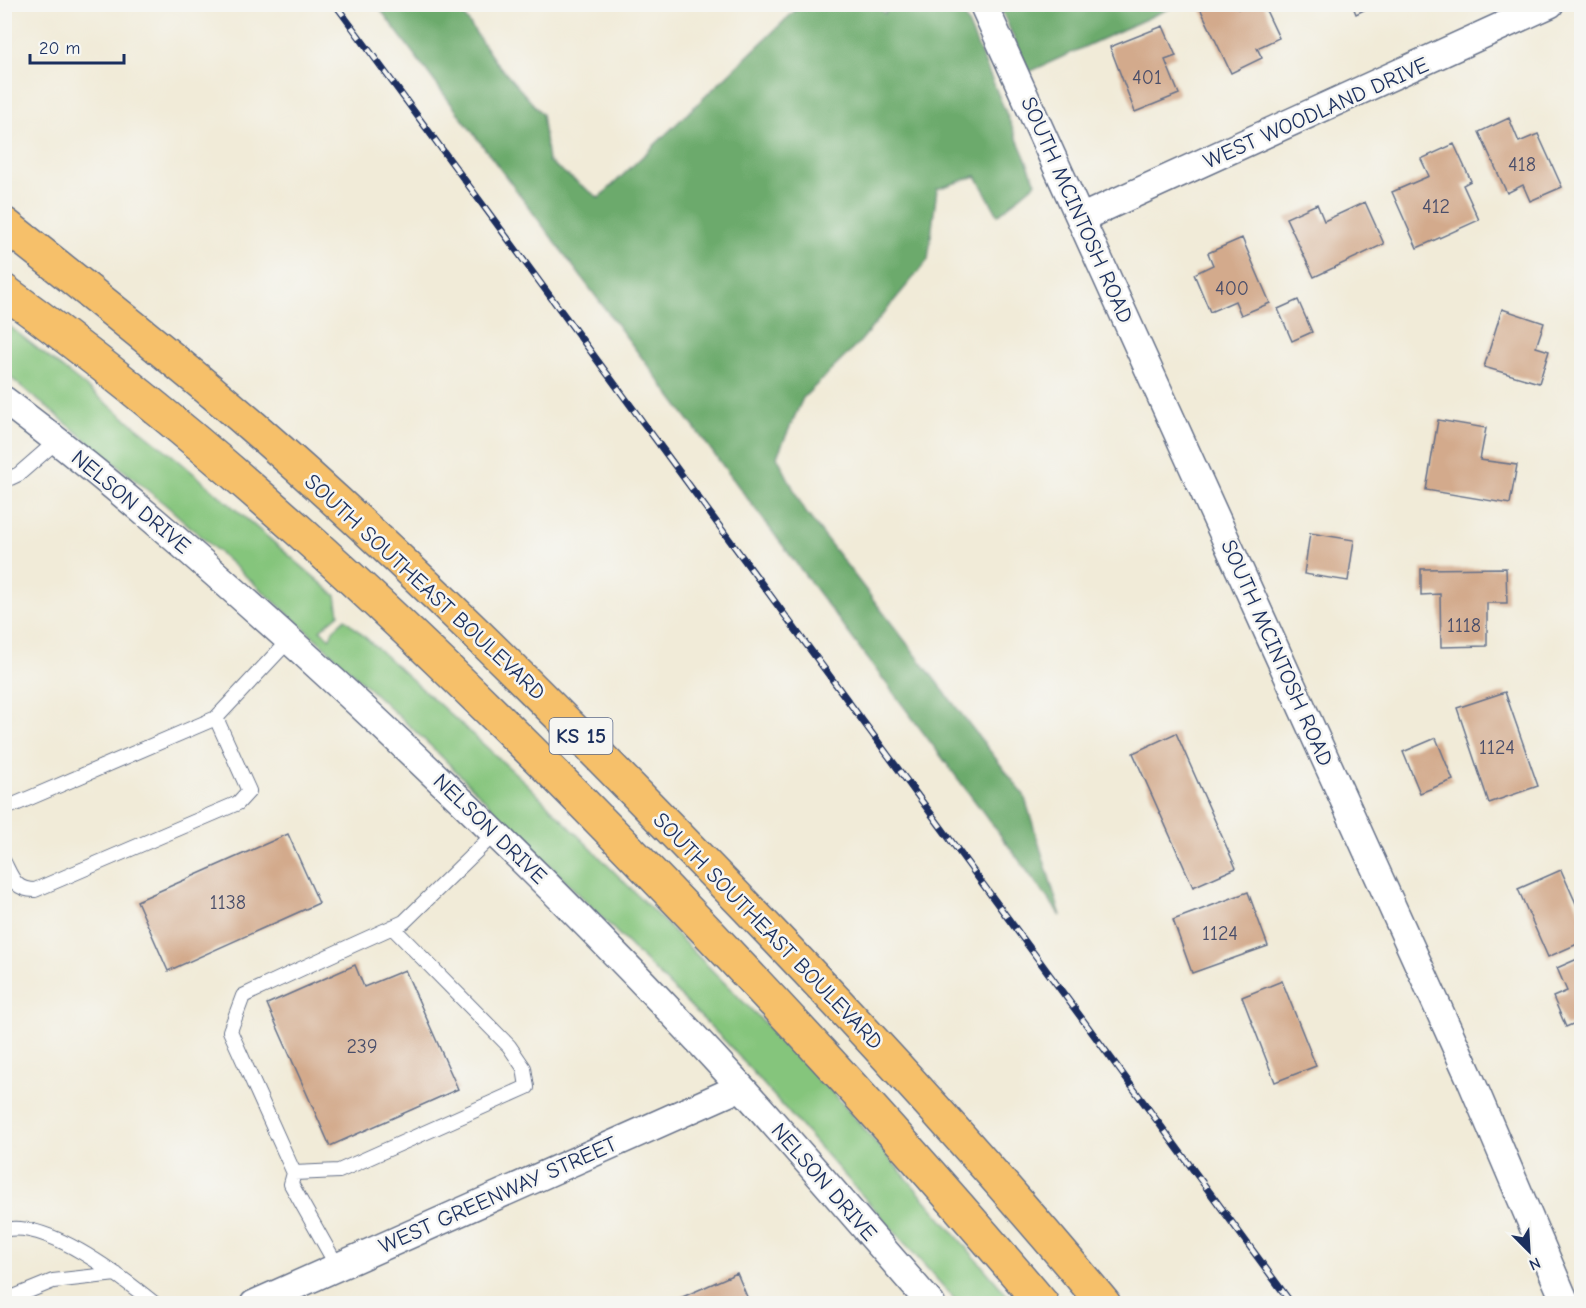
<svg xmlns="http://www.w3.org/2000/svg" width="1586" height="1308" viewBox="0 0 1586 1308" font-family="'Comic Neue',sans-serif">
<rect width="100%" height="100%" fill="#f6f6f2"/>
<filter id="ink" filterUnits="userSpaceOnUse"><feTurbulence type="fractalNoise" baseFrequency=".0167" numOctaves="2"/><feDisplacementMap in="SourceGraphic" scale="12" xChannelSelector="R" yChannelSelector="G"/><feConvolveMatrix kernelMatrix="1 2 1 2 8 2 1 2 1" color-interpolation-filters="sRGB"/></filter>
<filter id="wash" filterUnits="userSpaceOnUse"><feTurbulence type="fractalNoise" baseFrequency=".008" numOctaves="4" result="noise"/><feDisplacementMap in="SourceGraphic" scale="24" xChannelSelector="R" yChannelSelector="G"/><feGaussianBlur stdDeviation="1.35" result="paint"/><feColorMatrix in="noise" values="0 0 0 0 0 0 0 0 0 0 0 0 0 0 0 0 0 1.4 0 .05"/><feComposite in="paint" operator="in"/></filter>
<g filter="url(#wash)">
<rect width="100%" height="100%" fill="#f1ebd8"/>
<!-- green -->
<path fill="#85c57c" stroke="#507a6d" stroke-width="1.5" d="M 4,322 L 177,459 L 336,596 L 339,614 L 320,630 L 330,638 L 333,630 L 345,619 L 526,783 L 829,1088 L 1014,1303 L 958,1303 L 727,1043 L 433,748 L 314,637 L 167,506 L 5,373 Z"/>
<!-- forest -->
<path fill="#6caa6c" stroke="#446c65" stroke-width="1.5" d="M 377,5 L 457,5 L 494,60 L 542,114 L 548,161 L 599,198 L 801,5 L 877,5 L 885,14 L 889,5 L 960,5 L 1036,183 L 998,215 L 976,176 L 937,189 L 928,260 L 859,343 L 803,398 L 777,456 L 804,510 L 1024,795 L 1061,916 Z
M 999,5 L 1177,5 L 1029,72 Z"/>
<g id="blocks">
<!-- building -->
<path fill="#d3aa8c" d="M 1208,4 L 1235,4 L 1238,9 L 1247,4 L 1263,4 L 1279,38 L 1257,48 L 1262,58 L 1231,73 L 1200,8 Z
M 1352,4 L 1376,4 L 1356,14 Z
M 1163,26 L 1176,56 L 1165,60 L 1179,94 L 1135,112 L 1110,47 Z
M 1509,118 L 1519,142 L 1538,134 L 1562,187 L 1530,201 L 1523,185 L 1507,193 L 1479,132 Z
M 1454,144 L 1471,181 L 1463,185 L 1479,220 L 1417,248 L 1392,192 L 1429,176 L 1421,159 Z
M 1365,202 L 1384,244 L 1314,277 L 1286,218 L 1317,204 L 1324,221 Z
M 1242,238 L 1270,303 L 1241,315 L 1235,301 L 1210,312 L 1194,274 L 1213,265 L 1208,253 Z
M 1298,300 L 1312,332 L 1292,341 L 1278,309 Z
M 1502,309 L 1544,323 L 1536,347 L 1549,351 L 1539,383 L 1484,367 Z
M 1438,420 L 1486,428 L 1480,460 L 1517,465 L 1510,504 L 1426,490 Z
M 1310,533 L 1354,540 L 1348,581 L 1304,574 Z
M 1506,568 L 1507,603 L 1487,603 L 1487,646 L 1441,647 L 1440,594 L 1421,595 L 1421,569 Z
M 1505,692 L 1538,786 L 1489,803 L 1457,708 Z
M 1176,733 L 1236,868 L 1193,887 L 1133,753 Z
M 1436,738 L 1453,780 L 1420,793 L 1403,752 Z
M 288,834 L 319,903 L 168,971 L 137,901 Z
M 1561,870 L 1582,917 L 1582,942 L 1548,957 L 1518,889 Z
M 1248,892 L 1268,946 L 1192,973 L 1173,920 Z
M 1582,957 L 1582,1020 L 1566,1027 L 1553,997 L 1567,991 L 1557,968 Z
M 355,965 L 364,987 L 405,970 L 458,1089 L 330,1146 L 267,1004 Z
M 1282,981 L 1316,1066 L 1275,1082 L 1242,997 Z
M 737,1273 L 750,1304 L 680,1304 L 678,1299 Z"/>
</g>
</g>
<g filter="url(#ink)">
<use href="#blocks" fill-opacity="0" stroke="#667189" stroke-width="1.5"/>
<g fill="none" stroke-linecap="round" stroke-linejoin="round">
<!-- service casing -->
<g stroke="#667189" stroke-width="16">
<path id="service" d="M 4,481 L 19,474 L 58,440
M 4,809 L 216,718 L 289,640
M 4,862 C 12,878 15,890 35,890 L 238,803 L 249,791 L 216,718
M 392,927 L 509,1046 L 524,1068 L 527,1087 L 339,1171 L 294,1173 L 230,1031 L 243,996 C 296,971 350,946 404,922 L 495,833
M 294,1173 L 291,1184 L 337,1266
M 4,1230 C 47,1219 123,1278 155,1304
M 4,1301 L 53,1281 L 116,1274"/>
</g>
<!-- minor casing -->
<g stroke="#667189" stroke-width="30">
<path id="minor" d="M 983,4 L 1469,1076 L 1566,1304
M 1081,218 L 1550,4
M 4,400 C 107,477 203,562 298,648 C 452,788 601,934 742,1088 C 806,1159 868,1232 931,1304
M 254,1304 L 741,1087"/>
</g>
<!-- primary casing -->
<g stroke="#667189" stroke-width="36">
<path id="primary" d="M 4,224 C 88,290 171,356 251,425 C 407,561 553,707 697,856 C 838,1000 975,1149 1104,1304
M 4,291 C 209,439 395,614 573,793 C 735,957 893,1127 1042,1304"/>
</g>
<!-- service -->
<use href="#service" stroke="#fff" stroke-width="14"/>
<!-- minor -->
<use href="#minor" stroke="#fff" stroke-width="27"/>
<!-- primary -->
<use href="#primary" stroke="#f6c06b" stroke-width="33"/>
<!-- rail casing -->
<g stroke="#1b2f5e" stroke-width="7">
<path id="rail" d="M 335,4 L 1292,1304"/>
</g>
<!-- rail -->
<use href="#rail" stroke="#f6f6f2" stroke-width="4.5" stroke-dasharray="14" stroke-linecap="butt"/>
</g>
</g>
<g text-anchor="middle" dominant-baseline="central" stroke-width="5" stroke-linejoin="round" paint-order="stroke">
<!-- number labels -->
<g font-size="20" fill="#494e6a">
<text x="1147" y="77">401</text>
<text x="1522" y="164">418</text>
<text x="1436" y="206">412</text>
<text x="1232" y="288">400</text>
<text x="1464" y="625">1118</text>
<text x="1497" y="747">1124</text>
<text x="228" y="902">1138</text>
<text x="1220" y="933">1124</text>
<text x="362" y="1046">239</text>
</g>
<!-- shield labels -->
<rect fill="#f6f6f2" stroke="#5d6b8a" stroke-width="1.5" x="549.5" y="718" width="63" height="36" rx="4.5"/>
<g font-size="21" font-weight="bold" fill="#1b2f5e">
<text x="581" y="736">KS 15</text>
</g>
<!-- street labels -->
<g font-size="22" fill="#1b2f5e" stroke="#f6f6f2">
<text transform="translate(1316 113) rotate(-24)">WEST WOODLAND DRIVE</text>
<text transform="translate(1077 210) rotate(66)">SOUTH MCINTOSH ROAD</text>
<text transform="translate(131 502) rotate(40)">NELSON DRIVE</text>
<text transform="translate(425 587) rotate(43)">SOUTH SOUTHEAST BOULEVARD</text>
<text transform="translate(1277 653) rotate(66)">SOUTH MCINTOSH ROAD</text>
<text transform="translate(490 829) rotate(44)">NELSON DRIVE</text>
<text transform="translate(768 931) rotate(46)">SOUTH SOUTHEAST BOULEVARD</text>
<text transform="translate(824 1182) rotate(49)">NELSON DRIVE</text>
<text transform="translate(498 1195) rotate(-24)">WEST GREENWAY STREET</text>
</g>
</g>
<!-- margin -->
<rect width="1586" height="1308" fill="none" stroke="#f6f6f2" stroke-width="24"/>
<!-- north arrow -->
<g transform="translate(1529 1251) rotate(156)" stroke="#f6f6f2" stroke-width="4.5" paint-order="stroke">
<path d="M0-4.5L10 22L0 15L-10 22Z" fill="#1b2f5e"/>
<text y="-9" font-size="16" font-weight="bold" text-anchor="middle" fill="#1b2f5e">N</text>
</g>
<!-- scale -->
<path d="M30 54v9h94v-9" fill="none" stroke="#1b2f5e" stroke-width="3"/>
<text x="39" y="54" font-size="18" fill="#1b2f5e" stroke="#f6f6f2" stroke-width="4.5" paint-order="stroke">20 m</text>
</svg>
